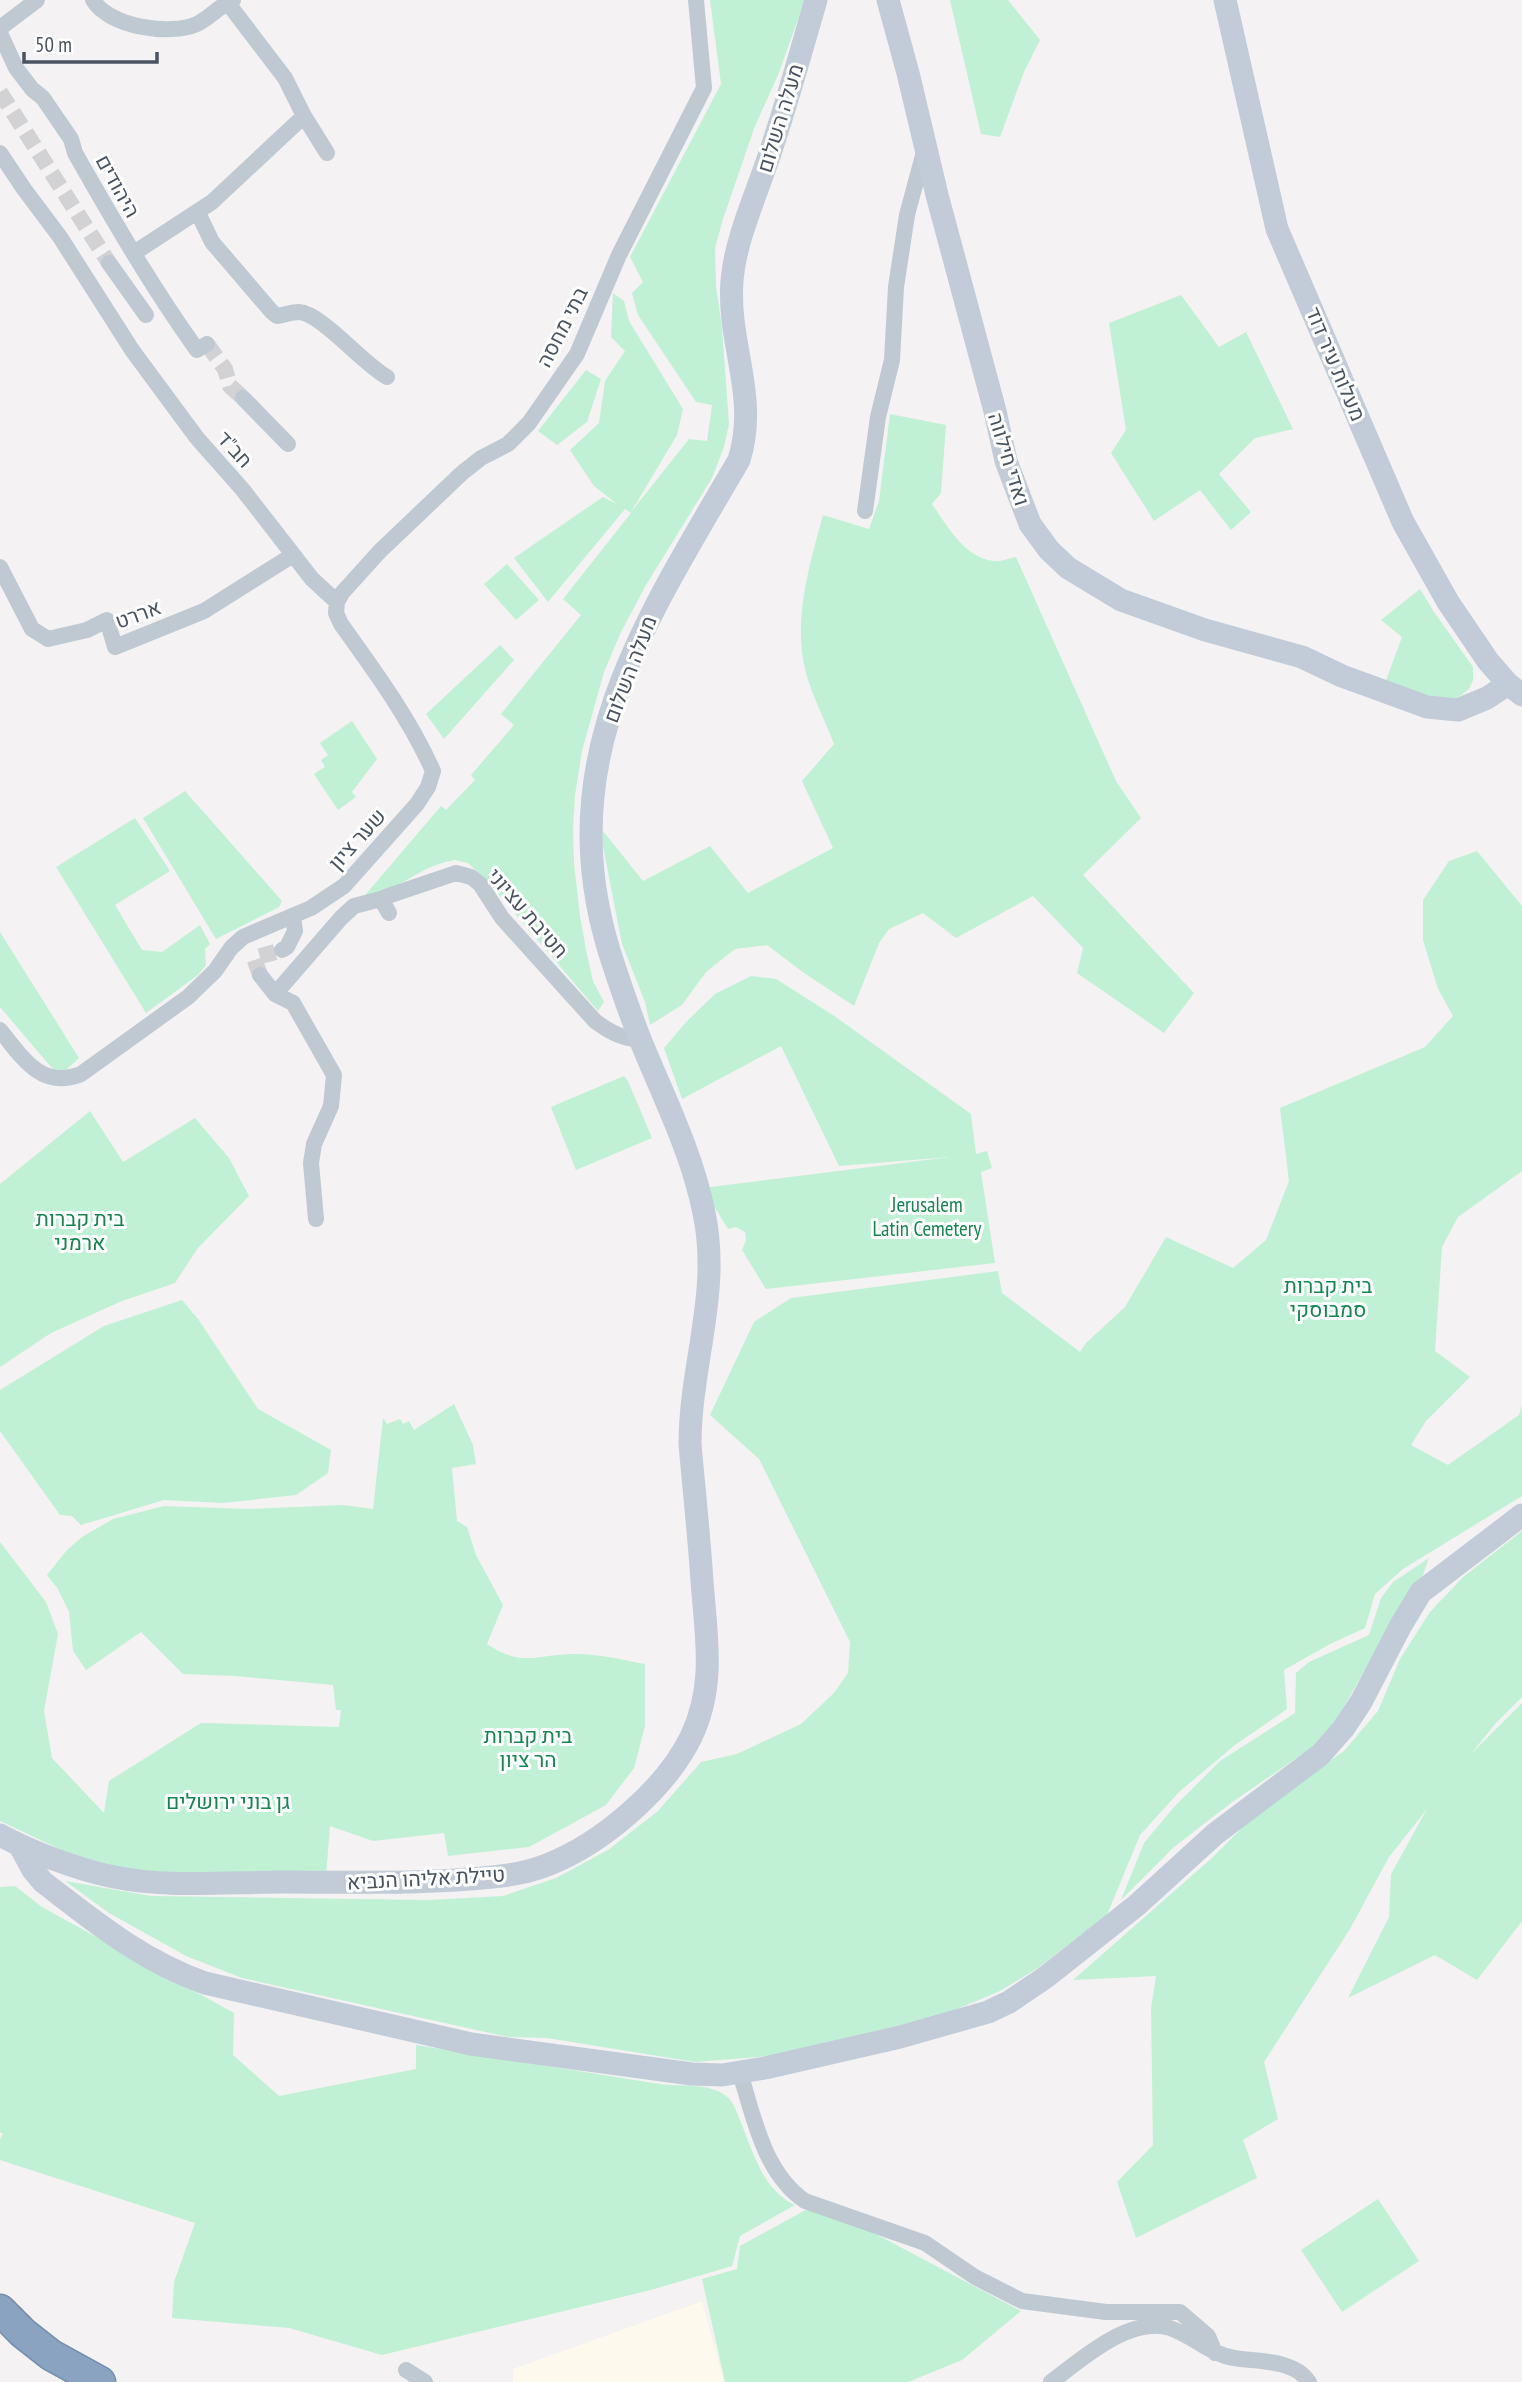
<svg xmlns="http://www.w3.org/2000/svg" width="1522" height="2382" viewBox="0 0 1522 2382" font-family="'PT Sans Narrow',Heebo,sans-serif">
<rect width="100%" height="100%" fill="#f4f2f2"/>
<!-- commercial -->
<path fill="#fdf9ed" d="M 702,2301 L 724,2382 L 513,2382 L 513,2369 Z"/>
<!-- green -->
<path fill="#c0f1d5" d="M 710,0 L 805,0 L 778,75 L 755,126 L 723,219 L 715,248 L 716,287 L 722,328 L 729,424 L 724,447 L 712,478 L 646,585 L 621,632 L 604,672 L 582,751 L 575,795 L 573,829 L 574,863 L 580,916 L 586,950 L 593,981 L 604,1002 L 598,1011 L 489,883 L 468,863 L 455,860 L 445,862 L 428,868 L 389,890 L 361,900 L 441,806 L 446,810 L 475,780 L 471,775 L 514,725 L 501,714 L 581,615 L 563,599 L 631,513 L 625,509 L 548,602 L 514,558 L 603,497 L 617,504 L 594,486 L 570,450 L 599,423 L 605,381 L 625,351 L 611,337 L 613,293 L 624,301 L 629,321 L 683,409 L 677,435 L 631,512 L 689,439 L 707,441 L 712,405 L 696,402 L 638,315 L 632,293 L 643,282 L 630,257 L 721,84 Z
M 950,0 L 1008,0 L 1040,40 L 1024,72 L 1000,137 L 981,134 Z
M 1181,295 L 1219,347 L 1246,332 L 1293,429 L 1255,438 L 1219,474 L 1251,512 L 1231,530 L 1200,490 L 1154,521 L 1111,453 L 1126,430 L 1109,323 Z
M 586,370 L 601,379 L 587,422 L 557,445 L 538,431 Z
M 890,414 L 946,425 L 941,493 L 932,504 C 947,525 964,558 994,561 C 1001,562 1009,558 1016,557 L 1116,781 L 1141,818 L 1083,875 L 1194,993 L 1164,1033 L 1077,973 L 1083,948 L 1033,896 L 956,938 L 923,913 L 889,929 L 879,943 L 854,1006 L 804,973 L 767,945 L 735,949 L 706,972 L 682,1005 L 650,1025 L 645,1002 L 622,944 L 599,826 L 643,881 L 710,846 L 748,893 L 833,848 L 802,781 L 834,744 C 825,720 811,694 805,669 C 793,618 810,564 823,515 L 869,529 L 879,501 Z
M 507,564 L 539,600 L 516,620 L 484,584 Z
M 1420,589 L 1434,612 L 1473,667 L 1473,680 L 1469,689 L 1459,697 L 1445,702 L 1385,683 L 1402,637 L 1381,620 Z
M 500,645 L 514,660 L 444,739 L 426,714 Z
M 352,721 L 377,759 L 352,792 L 356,797 L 338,810 L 314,774 L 325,767 L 321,760 L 328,755 L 320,743 Z
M 185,791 L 282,901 L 279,907 L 216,939 L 143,818 Z
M 135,818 L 170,871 L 115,905 L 142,950 L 162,952 L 200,925 L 210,944 L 205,949 L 206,965 L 198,975 L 146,1013 L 56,867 Z
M 1477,851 L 1522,906 L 1522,1171 L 1458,1217 L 1442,1247 L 1435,1351 L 1470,1377 L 1426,1421 L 1411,1445 L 1448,1465 L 1519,1415 L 1522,1405 L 1522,1496 L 1403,1569 L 1375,1594 L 1365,1628 L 1330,1644 L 1284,1670 L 1287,1709 L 1235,1745 L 1180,1791 L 1140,1835 L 1107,1915 L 1038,1968 L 1000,1991 L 943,2015 L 769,2056 L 695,2062 L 547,2038 L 508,2037 L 242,1978 L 186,1956 L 109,1913 L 65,1881 L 151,1896 L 427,1900 L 503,1896 L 556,1878 L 608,1850 L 658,1811 L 701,1762 L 737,1754 L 801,1724 L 834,1693 L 848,1673 L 850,1642 L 759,1459 L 710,1415 L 754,1322 L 791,1298 L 998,1271 L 1002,1293 L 1080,1352 L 1086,1343 L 1125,1307 L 1166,1237 L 1233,1268 L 1266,1240 L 1289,1181 L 1280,1108 L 1425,1047 L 1453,1016 L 1438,989 L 1423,940 L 1423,900 L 1449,861 Z
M 0,932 L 79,1058 L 67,1069 L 57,1072 L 51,1067 L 0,1007 Z
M 751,976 L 776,979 L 833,1015 L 971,1114 L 976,1154 L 987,1151 L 992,1168 L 981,1172 L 995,1263 L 766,1289 L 742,1250 L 746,1241 L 745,1232 L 736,1227 L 728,1229 L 703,1188 L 950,1157 L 839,1166 L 781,1046 L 682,1099 L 664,1048 L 687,1021 L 715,994 Z
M 624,1076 L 628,1081 L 652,1138 L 576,1170 L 551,1107 Z
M 90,1111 L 123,1162 L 195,1118 L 229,1158 L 249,1196 L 198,1248 L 175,1283 L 122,1301 L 51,1333 L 0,1367 L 0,1184 Z
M 182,1300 L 198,1319 L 258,1409 L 331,1450 L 328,1473 L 296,1495 L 223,1503 L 164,1500 L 81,1525 L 72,1516 L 60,1515 L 0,1431 L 0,1390 L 104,1326 Z
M 454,1404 L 473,1445 L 476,1464 L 452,1468 L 457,1521 L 467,1527 L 476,1555 L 503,1605 L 487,1644 C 522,1668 538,1654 575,1654 C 599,1654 623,1660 645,1664 L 645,1726 L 634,1768 L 606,1805 L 529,1847 L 448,1856 L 444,1833 L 373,1841 L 330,1826 L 326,1876 L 167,1879 L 102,1869 L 0,1821 L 0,1542 L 46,1602 L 58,1634 L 44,1711 L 52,1758 L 104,1813 L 109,1781 L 201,1723 L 339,1727 L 341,1710 L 336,1710 L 333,1685 L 235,1676 L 183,1674 L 141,1632 L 86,1670 L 73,1651 L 69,1612 L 58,1589 L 47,1575 L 67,1550 L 82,1537 L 113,1519 L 164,1506 L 246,1509 L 343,1505 L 373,1509 L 383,1418 L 387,1424 L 400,1419 L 403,1424 L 409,1421 L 414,1430 Z
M 1522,1531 L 1522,1697 L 1496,1723 L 1470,1755 L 1522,1703 L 1522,1921 L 1477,1980 L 1435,1955 L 1348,1998 L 1389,1917 L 1391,1874 L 1427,1809 L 1389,1857 L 1350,1929 L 1264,2062 L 1278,2119 L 1243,2140 L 1257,2178 L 1136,2238 L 1117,2182 L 1153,2145 L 1151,2009 L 1156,1976 L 1073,1980 L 1213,1857 L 1262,1808 L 1344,1751 L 1378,1711 L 1400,1659 L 1430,1612 L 1463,1577 Z
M 1429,1558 L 1423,1575 L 1398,1611 L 1337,1719 L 1311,1748 L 1231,1803 L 1174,1847 L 1121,1900 L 1144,1843 L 1174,1807 L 1220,1761 L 1295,1713 L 1296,1673 L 1309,1662 L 1369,1635 L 1381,1598 L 1393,1582 Z
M 15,1886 L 42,1907 L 234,2013 L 233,2055 L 279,2096 L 416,2069 L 416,2045 C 497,2058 578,2071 659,2084 C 680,2087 708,2082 726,2096 C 733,2101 736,2110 739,2118 C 753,2150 761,2189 795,2205 L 740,2236 L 732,2266 L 651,2290 L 382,2355 L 289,2328 L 172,2318 L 174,2282 L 195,2223 L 0,2160 L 0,2139 L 3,2134 L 0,2132 L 0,1887 Z
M 1378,2199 L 1419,2261 L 1342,2312 L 1301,2250 Z
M 811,2207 L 870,2231 L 1021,2311 L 962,2360 L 908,2382 L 725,2382 L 702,2279 L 737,2269 L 740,2246 Z"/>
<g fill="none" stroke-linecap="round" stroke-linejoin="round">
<!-- street-tunnel -->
<path stroke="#d2d2d5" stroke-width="16" stroke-dasharray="16 8" stroke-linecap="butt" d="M 0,92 L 109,263
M 207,344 L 225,369 L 230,386 L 243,398
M 260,975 L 254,958 L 282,950"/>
<!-- highway casing -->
<g stroke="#748dad" stroke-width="33">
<path id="highway" d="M 0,2310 L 23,2333 L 51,2355 L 100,2382"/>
</g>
<!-- street -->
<path stroke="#bfc9d1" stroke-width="16" d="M 93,0 C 109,27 170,36 197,24 C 210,18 220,5 233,0
M 227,2 L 285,78 L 304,116 L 327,153
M 0,28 L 37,0
M 0,33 L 16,68 L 32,89 L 43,98 L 71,139 L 75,153 C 113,220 152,287 197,350 L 207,344
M 0,153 L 24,189 L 60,237 L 132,350 L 197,438 L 243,490 L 312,579 L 337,602 L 336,613 L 341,624 C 374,670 410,719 433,771 L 428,787 L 417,804 L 344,886 L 311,908 L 243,937 L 231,948 L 215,971 L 188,997 L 81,1074 C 41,1090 22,1057 0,1030
M 198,213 L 212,242 L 272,312 L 277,316 C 284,315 292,312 299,312 C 321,313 363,364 387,377
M 134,253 L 212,202 L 304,116
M 109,263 L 146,315
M 243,398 L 288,444
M 865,511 L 878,417 L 892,360 L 896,287 L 907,215 L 925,148
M 0,567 L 32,629 L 48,639 L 87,630 L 107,620 L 115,647 L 204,611 L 293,555
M 337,602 L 342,593 L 380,551 L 462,473 L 481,458 L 508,444 L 529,423 L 577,354 L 619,255 L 704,88 L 696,0
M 389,913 L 381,899 L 388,896 L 456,873 L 471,877 L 480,884 L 502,918 L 595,1021 C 608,1031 624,1040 640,1039
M 282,950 L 287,947 L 295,931 L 293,916
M 260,975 L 275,994 L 293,1003 L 334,1075 L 331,1106 L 314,1144 L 311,1163 L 316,1219
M 275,994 L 341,918 L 354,906 L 381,899
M 740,2073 C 754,2118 764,2173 805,2201 L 925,2243 L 975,2277 L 1022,2301 L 1106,2312 L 1180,2312 L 1208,2336 L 1215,2353
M 406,2370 L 425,2382
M 1051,2382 C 1081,2360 1130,2315 1170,2328 C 1193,2336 1210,2354 1234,2358 C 1258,2362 1294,2359 1309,2382"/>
<!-- secondary -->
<path stroke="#c2ccd8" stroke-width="23" d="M 888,0 L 908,73 L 937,195 L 995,411 L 1006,461 L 1030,524 L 1049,550 L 1068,568 L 1121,600 L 1205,630 L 1302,657 L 1342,676 L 1427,707 L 1458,710 L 1487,698 L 1508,684
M 1225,0 L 1277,229 L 1403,522 L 1448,602 L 1488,661 L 1508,684 L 1522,695
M 0,1835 C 31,1852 79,1870 114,1877 C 169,1888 228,1882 283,1882 C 345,1882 407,1884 469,1879 C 495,1877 522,1875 547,1865 C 601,1844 665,1790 691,1737 C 716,1685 706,1636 702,1581 C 699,1535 694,1490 690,1444 C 690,1365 721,1292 704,1213 C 692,1152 663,1096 640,1039 C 631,1016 623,993 615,969 C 545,768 641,628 739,460 C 759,396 727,344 732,281 C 735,240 757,193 770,153 C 787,103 801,51 816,0
M 20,1846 L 33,1870 L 43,1882 C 95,1922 142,1961 205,1983 L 471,2044 L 692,2074 L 722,2075 L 765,2068 L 900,2037 L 988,2012 L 1009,2002 L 1046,1977 L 1137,1905 L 1215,1834 L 1320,1755 L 1343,1729 L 1361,1702 L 1401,1625 L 1421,1592 L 1522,1515"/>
<!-- highway -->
<use href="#highway" stroke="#89a3c1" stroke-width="30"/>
</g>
<g text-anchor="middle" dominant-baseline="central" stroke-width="6" stroke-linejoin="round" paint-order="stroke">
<!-- street labels -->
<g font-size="21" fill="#495460" stroke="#fff">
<text transform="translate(780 118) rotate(-73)">מעלה השלום</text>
<text transform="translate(118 186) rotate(61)">היהודים</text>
<text transform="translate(562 327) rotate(-63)">בתי מחסה</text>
<text transform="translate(1336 364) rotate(67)">מעלות עיר דוד</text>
<text transform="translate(235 449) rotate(48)">חב"ד</text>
<text transform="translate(1009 459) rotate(73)">ואדי חילווה</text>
<text transform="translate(138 614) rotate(-20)">אררט</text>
<text transform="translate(630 669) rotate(-69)">מעלה השלום</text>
<text transform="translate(357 839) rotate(-48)">שער ציון</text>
<text transform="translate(528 913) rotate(49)">חטיבת עציוני</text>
<text transform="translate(426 1878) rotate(-3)">טיילת אליהו הנביא</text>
</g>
<!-- park labels -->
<g font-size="21" fill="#158650" stroke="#fff">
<text x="927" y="1204">Jerusalem<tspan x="927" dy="24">Latin Cemetery</tspan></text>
<text x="80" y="1218">בית קברות<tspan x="80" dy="24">ארמני</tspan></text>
<text x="1328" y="1285">בית קברות<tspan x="1328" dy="24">סמבוסקי</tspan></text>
<text x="528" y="1735">בית קברות<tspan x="528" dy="24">הר ציון</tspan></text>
<text x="228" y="1801">גן בוני ירושלים</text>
</g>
</g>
<!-- scale -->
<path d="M24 52v10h133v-10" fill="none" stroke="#495460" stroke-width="3.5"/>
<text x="35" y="52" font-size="21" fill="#495460" stroke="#ffffff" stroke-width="5" paint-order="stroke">50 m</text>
</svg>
